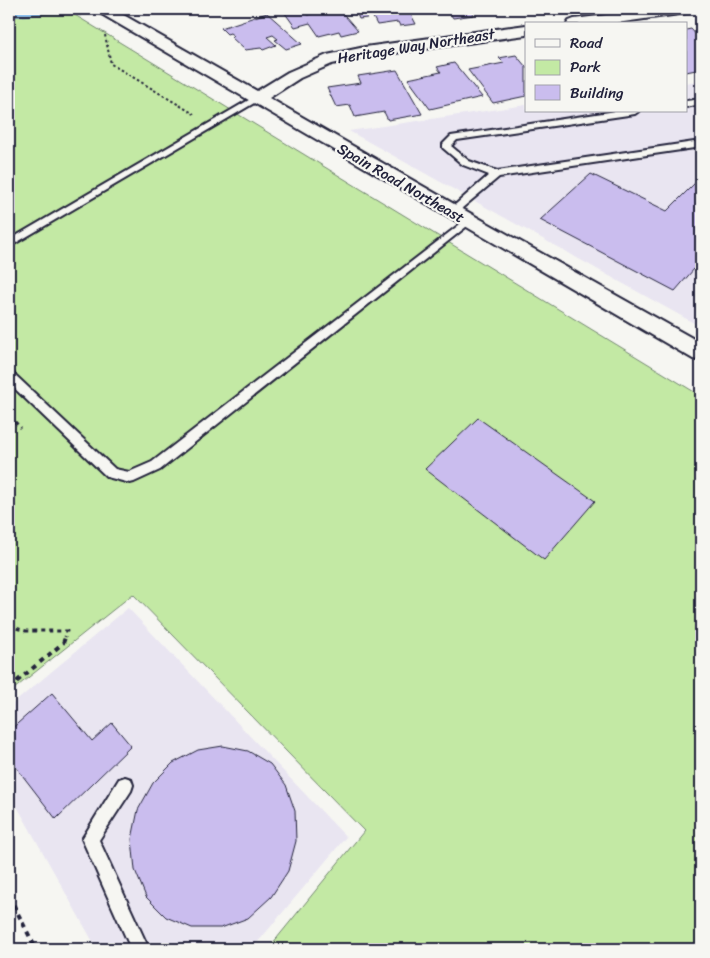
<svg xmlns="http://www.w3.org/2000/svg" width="710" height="958" viewBox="0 0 710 958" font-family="Sriracha,sans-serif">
<rect width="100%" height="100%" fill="#f6f6f2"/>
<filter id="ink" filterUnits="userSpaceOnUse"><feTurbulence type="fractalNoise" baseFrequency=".02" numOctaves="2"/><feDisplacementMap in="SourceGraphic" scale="10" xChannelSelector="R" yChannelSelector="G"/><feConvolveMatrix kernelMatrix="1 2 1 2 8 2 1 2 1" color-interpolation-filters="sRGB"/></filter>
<g filter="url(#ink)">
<!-- built -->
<path fill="#e9e5f1" d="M 701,80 L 701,327 L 349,131 L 526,105 L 526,111 L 686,111 L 686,83 Z
M 128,608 L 346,837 L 252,949 L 97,949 L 9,792 L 9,707 Z"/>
<!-- green -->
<path fill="#c3e9a4" stroke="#728670" d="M 9,9 L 65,9 L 701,396 L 701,949 L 268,949 L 364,831 L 133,594 L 9,693 Z"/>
<!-- water -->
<path fill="#90c2ed" stroke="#6482a6" d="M 9,9 L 98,9 L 9,17 Z"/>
<!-- building -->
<path fill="#cabdee" stroke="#22223b" d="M 282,9 L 303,9 L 308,15 L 314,13 L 315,9 L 312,9 L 339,9 L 358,31 L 341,35 L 339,31 L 319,36 L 310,23 L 295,27 Z
M 355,9 L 408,9 L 416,24 L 400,26 L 398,22 L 377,25 L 370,11 L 366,14 L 367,18 L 359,19 Z
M 414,9 L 470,9 L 474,15 L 453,18 L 449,12 L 433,14 L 432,12 L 415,11 Z
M 267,13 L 302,44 L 286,49 L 275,40 L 278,39 L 273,35 L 267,37 L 276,45 L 263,50 L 261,48 L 245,50 L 231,37 L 234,36 L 230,33 L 227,34 L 221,28 Z
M 691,29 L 701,40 L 701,69 L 686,72 L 686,30 Z
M 516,55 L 526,67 L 526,96 L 493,103 L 468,70 L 504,63 L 499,58 Z
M 454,63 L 482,97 L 430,109 L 408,79 L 441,72 L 437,67 Z
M 397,70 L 422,114 L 388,120 L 384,112 L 355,117 L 350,105 L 336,107 L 327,88 L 361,83 L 358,76 Z
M 591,174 L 667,211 L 701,177 L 701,273 L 694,269 L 675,291 L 540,220 Z
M 478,418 L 595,501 L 544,560 L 425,469 Z
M 52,693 L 92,741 L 112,723 L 131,746 L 56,819 L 9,758 L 9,731 Z
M 223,746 L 248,751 L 270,764 L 286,785 L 295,811 L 296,841 L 288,871 L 271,897 L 248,918 L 221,928 L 192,928 L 166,917 L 146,897 L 135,870 L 132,839 L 138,810 L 153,783 L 173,763 L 198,750 Z"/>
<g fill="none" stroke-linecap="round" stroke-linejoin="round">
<!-- lane casing -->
<g stroke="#22223b" stroke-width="4">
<path id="lane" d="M 254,97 L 261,99 L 9,247 L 9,240 Z
M 701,99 L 701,104 L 686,107 L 686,101 Z
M 616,111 L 639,111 L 635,114 L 457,140 L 451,146 L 469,161 L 497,171 L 701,141 L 701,147 L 499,177 L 455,214 L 452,215 L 447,212 L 489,175 L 463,165 L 443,148 L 443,144 L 451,136 Z
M 468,218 L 473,221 L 471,223 L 160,470 L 134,482 L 130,483 L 107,477 L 9,383 L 9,372 L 13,373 L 115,469 L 129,472 L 152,462 Z
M 125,777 L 131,779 L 133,785 L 131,791 L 99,840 L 149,949 L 131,949 L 82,839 L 119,779 Z"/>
</g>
<!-- street casing -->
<g stroke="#22223b" stroke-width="4">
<path id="street" d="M 96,9 L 113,9 L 257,91 L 288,72 L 327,55 L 365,47 L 526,25 L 526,35 L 365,57 L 332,64 L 300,78 L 269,98 L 475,216 L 701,343 L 701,361 L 693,359 L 98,12 Z
M 654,9 L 693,9 L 691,12 L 686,13 L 610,24 L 567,24 L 569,21 L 574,19 Z"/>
</g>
<!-- path-far2 -->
<path stroke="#22223b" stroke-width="2" stroke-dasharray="2.5 2.5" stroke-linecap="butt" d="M 71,9 L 81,15
M 105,35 L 111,64 L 194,114"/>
<!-- path-far1 -->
<path stroke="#22223b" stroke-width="3" stroke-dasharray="4 4" stroke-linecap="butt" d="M 9,416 L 21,428
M 9,626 L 26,631 L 67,631 L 65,637"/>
<!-- path -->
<path stroke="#22223b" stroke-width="4" stroke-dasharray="5 5" stroke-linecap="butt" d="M 9,688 L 63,643 L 66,635
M 9,896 L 36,949"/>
<!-- lane -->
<use href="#lane" fill="#f6f6f2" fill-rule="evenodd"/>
<!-- street -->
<use href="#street" fill="#f6f6f2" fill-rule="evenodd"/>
</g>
</g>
<g text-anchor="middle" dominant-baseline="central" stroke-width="4.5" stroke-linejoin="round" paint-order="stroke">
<!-- far-street labels -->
<g font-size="15" fill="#22223b" stroke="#f6f6f2">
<text transform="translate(416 46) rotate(-9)">Heritage Way Northeast</text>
<text transform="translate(401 183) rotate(30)">Spain Road Northeast</text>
</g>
</g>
<!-- margin -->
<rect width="710" height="958" fill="none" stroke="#f6f6f2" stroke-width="30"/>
<rect x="15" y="15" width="680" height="928" fill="none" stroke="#22223b" stroke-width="2" filter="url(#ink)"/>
<!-- legend -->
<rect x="525" y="22" width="162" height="90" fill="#f6f6f2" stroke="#a1a1a9"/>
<rect x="535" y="39" width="25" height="8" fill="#f6f6f2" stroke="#a1a1a9"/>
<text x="570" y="48" font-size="15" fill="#22223b">Road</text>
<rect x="535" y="60" width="25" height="15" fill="#c3e9a4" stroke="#a1a1a9"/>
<text x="570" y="72" font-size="15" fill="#22223b">Park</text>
<rect x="535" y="85" width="25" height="15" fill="#cabdee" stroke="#a1a1a9"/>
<text x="570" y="98" font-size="15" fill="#22223b">Building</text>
</svg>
